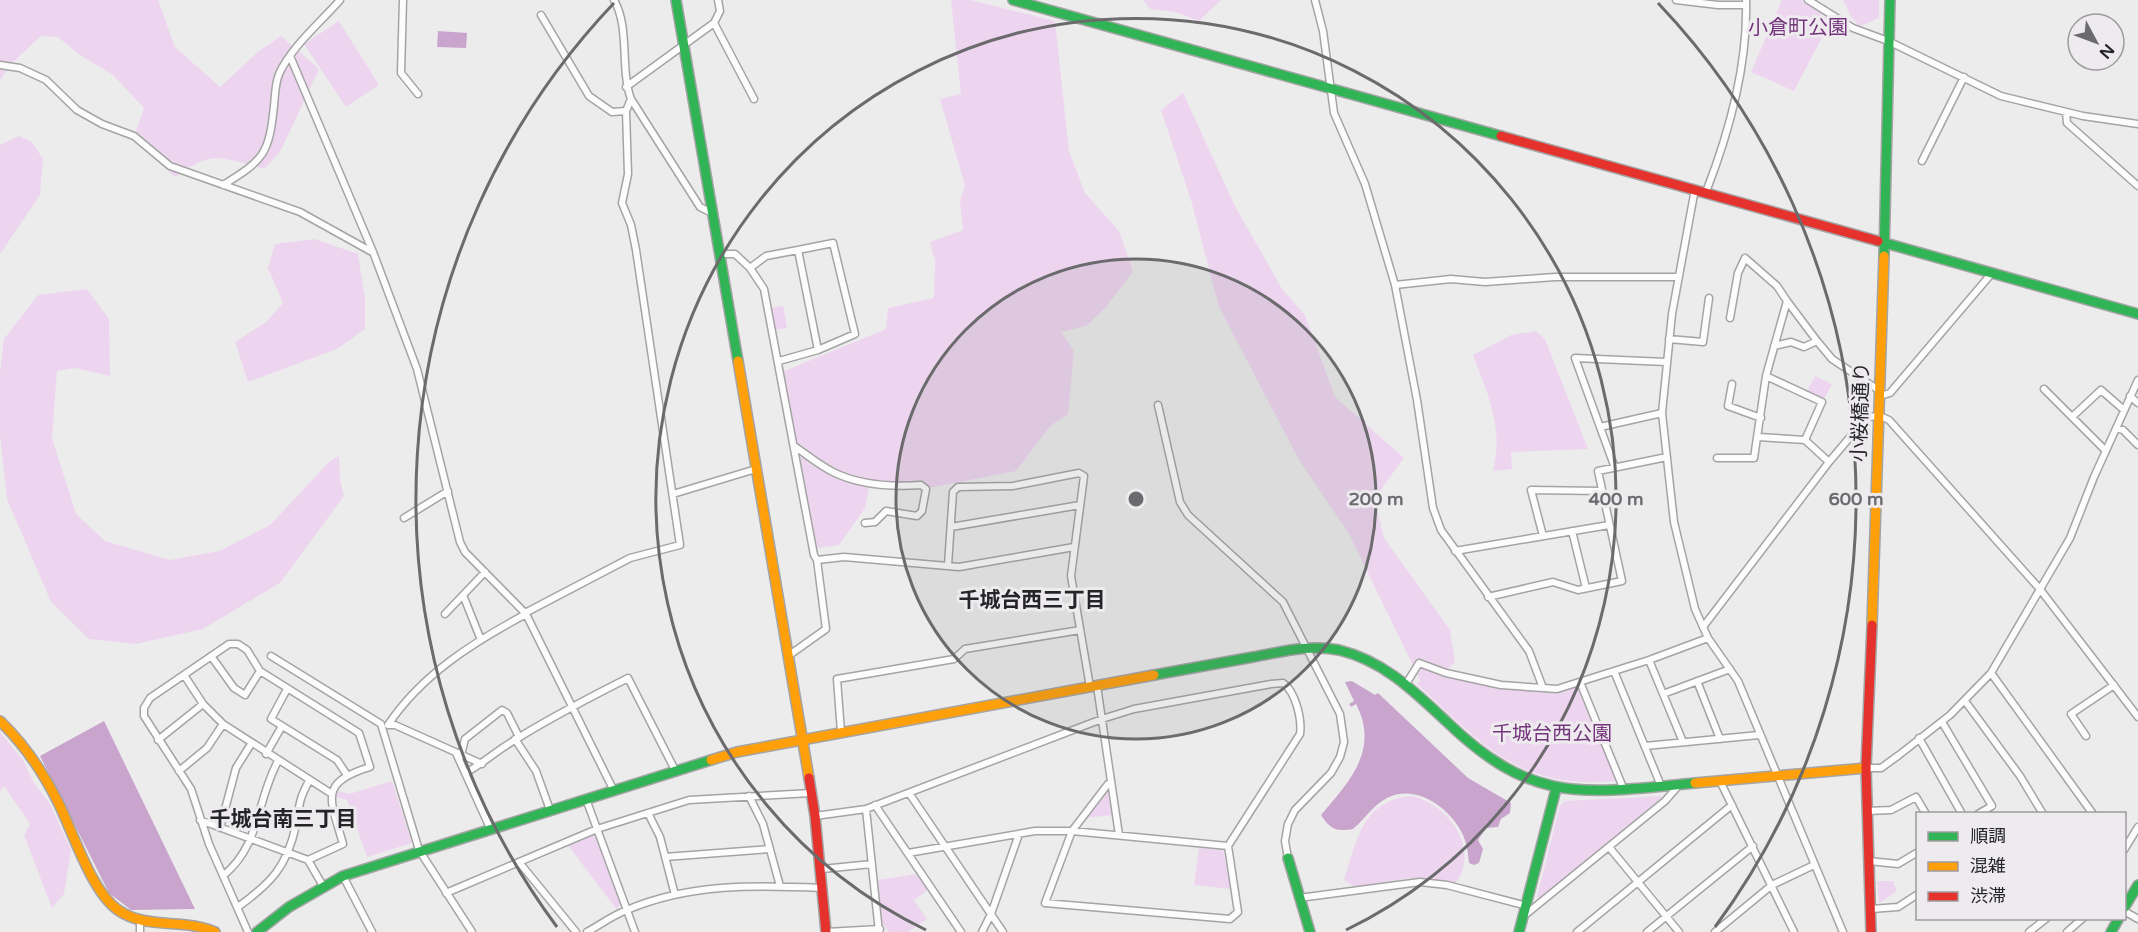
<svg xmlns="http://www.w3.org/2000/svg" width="2138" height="932" viewBox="0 0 2138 932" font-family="'Varela Round','Noto Sans JP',sans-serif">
<rect width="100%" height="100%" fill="#edeced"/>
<!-- green -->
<path fill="#edd5f0" d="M 0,0 L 158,0 L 175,47 L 220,87 L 259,51 L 281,36 L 319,69 L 280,152 L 264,169 C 221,158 213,149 175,177 L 133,140 L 144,108 L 113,75 L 80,55 L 58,37 L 41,36 L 13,62 L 0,80 Z
M 951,0 L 970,0 L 1055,21 L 1069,151 L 1085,193 L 1119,231 L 1133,272 L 1105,308 L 1086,326 L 1061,332 L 1074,351 L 1068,414 L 1050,426 L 1016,471 L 923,489 L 885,483 L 869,488 L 865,508 L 839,545 L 811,549 L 800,454 L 782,372 L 886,329 L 888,308 L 934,298 L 935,260 L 930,242 L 963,230 L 960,201 L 965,186 L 940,99 L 961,94 Z
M 1143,0 L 1221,0 L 1199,21 L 1175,12 L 1150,9 Z
M 1782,0 L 1801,0 L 1831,20 L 1794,91 L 1751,72 Z
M 1843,0 L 1879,0 L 1879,18 L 1860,26 L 1851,17 Z
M 339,21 L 379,85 L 346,107 L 304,44 Z
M 1183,93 L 1235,206 L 1282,289 L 1305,315 L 1335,397 L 1404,458 L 1382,488 L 1377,510 L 1384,538 L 1450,630 L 1455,662 L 1442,674 L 1549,692 L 1577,687 L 1617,781 C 1519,790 1483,745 1417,684 L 1420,680 L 1349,534 L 1299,460 L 1219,307 L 1191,200 L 1161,110 Z
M 19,136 L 32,142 L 43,159 L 40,195 L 0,254 L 0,145 Z
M 315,239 L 358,254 L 365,299 L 365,329 L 337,349 L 248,382 L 235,342 L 266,322 L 283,303 L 268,268 L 275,244 Z
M 87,289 L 109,319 L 110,376 L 75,368 L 57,371 L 52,438 L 76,514 L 105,541 L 170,560 L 219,551 L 270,525 L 330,461 L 339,456 L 340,480 L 344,496 L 280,583 L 203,629 L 136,644 L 89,639 L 51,602 L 7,499 L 0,435 L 0,372 L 4,339 L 38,295 Z
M 783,306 L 787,328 L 774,330 L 769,308 Z
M 1536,331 L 1545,339 L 1588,449 L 1511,452 L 1512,469 L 1493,471 C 1504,428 1488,395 1473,355 L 1511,335 Z
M 1815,376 L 1832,384 L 1824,399 L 1807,391 Z
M 0,732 L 23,760 L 34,783 L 50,804 L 71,850 L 64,894 L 52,908 L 24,835 L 30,824 L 4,786 L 0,791 Z
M 392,781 L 412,843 L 367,857 L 347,800 L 334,796 L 335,790 L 349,794 Z
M 1107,789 L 1112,815 L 1086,818 Z
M 1410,796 C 1447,802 1481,848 1456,883 L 1410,878 L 1355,887 L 1344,880 C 1357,841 1361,802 1410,796 Z
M 1660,796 L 1663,799 L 1540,900 L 1537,897 L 1560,805 L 1565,801 Z
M 591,834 L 596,838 L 620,904 L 617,910 L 567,844 Z
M 1199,848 L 1223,850 L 1231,889 L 1194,885 Z
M 917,874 L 928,890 L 914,900 L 927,919 L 908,932 L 889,932 L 882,923 L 878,880 Z
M 1877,881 L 1893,881 L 1897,891 L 1879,903 Z"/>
<!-- water -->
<path fill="#c9a5ce" d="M 438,31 L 467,33 L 466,48 L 437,47 Z
M 1352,681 L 1375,695 L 1378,693 L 1468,778 L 1511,803 L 1510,813 L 1501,819 L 1498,827 L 1486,828 L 1478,840 L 1483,849 L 1479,863 L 1474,865 L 1469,863 C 1468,853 1467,844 1463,835 C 1451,809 1417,783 1387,798 C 1372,806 1365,819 1353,829 C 1336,832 1330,829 1321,815 C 1349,782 1380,750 1356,704 L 1351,707 L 1349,704 L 1354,701 L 1345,682 Z
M 104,721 L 195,909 L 131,910 L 109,893 L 40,756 Z"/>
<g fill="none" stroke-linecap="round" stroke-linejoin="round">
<!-- street casing -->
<g stroke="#a4a4a4" stroke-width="9">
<path id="street" d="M 403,0 L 401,73 L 418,94
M 614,0 C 630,27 620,70 631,99 L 700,207 L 712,213
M 1315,0 L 1323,31 L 1334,113 L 1365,184 L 1395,285 L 1417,400 L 1433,508 L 1441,530 L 1529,651 L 1543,688 L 1557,689 L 1649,660 L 1708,638
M 1676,0 L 1718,5 L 1746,5
M 1808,0 L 1853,28 L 1888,41 L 2001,96 L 2083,116 L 2138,124
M 541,15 L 589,96 L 612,112 L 626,111
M 714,23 L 754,99
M 290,56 L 373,252 L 417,369 L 460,542 L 465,552 L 526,614 L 613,789
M 0,65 L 20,68 L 46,80 L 77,110 L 102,124 L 134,136 L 170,166 L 300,212 L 372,252
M 626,87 L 714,23 L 720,11 L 718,0
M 2066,112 L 2067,123 L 2138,186
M 1922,161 L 1964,77
M 223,185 C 264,160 269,154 274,106 C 275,96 275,84 279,74 C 292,46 320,23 340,0
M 1695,189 L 1672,314 L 1662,413 L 1674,522 L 1695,609 L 1708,638 L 1738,681 L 1843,932
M 1706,192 C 1729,133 1748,64 1746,0
M 719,254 L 735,254 L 750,268 L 766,256 L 798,250 L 818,350
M 750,268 L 764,289 L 814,555 L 817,560
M 1395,285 L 1451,279 L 1485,282 L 1555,277 L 1678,277
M 1669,339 L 1703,342 L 1709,298
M 1817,341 L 1832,359 L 1880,391
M 1774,346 L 1791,342 L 1804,347 L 1817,341 L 1787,301
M 779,361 L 818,350 L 855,334 L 833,243 L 798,250
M 1766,376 L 1822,402 L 1805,440
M 1732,384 L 1728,406 L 1761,418
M 2044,389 L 2106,451
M 1880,396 L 1890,393 L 1992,273
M 2130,396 L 2138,403
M 1158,405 L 1180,502 L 1188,515 L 1283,602 L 1340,714 L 1344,742 L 1340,757 L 1331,773 L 1295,810 L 1288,824 L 1285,841 L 1288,858
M 2072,417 L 2101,390 L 2124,410
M 1600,427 L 1575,358 L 1666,362
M 2116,428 L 2123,430 L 2138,445
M 1759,437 L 1805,440 L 1829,462 L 1867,417 L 1880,416 L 1889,420 L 2039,588 L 2138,717
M 794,446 C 806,454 819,465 833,472 C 859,485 892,487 921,485 L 926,489 L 922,511 L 917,516 L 886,511 L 875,522 L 865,523
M 1717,458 L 1754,458 L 1766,376 L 1787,301 L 1777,286 L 1745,258 L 1738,273 L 1730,318
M 1615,468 L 1600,427 L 1662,413
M 673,494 L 756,469
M 404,518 L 448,491
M 951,527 L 1080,505
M 1572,531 L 1586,588
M 1543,536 L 1531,490 L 1602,491
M 1455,551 L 1609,525
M 948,565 L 953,492 L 958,487 L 1013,486 L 1079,473 L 1084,476 L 1071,576 L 1090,687
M 463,595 L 481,640
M 1488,597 L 1553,582 L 1578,590 L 1622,581 L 1598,471 L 1667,457
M 525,613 L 630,558 L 680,545 L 636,250 L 631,225 L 622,203 L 628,174 L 626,111 L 631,99
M 445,614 L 485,572
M 1703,627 L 1829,462
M 211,656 L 234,688 L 245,695 L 260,671
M 271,656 L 381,724 L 419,850 L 472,932
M 788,656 L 826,629 L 817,560 L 844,557 L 959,567 L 1074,547
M 1649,660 L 1683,742
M 1614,671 L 1661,786
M 1991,673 L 2093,814
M 184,675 L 203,704 L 223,724 L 332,794
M 1697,681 L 1720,739
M 1580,682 L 1624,790
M 1406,684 L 1419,663 L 1446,673 L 1501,685 L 1543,688
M 1097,686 L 1119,835
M 287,689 L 271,719 L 337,760 L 347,775
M 1663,694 L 1730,669
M 1965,701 L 2020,776 L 2043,814
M 1942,722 L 1992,806 L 1978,814
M 388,725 C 422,674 474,642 526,614
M 388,725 L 395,725 L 482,764
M 841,732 L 837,679 L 954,659 L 965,649 L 1080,630
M 2086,736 L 2071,714 L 2114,685
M 1919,738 L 1962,814
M 515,739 L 536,771 L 550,810
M 158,740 L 203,704
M 1645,746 L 1759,735
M 456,753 L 490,828
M 266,754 L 282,726
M 461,755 L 465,739 L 502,710 L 507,713 L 519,737
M 1866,768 L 1881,768 L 1899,755 L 1950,715 L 1991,673 L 2070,538 L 2094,477 L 2138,380
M 179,771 L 207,748 L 223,724
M 465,773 C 483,764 497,750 515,740 C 551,717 589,698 628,678 L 675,770
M 1720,781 L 1794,932
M 909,793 L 1003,932
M 749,796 L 763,824 L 780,886
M 586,799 L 635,932
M 875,805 L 961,932
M 866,809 L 879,932
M 1867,811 L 1891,810 L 1916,797 L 1926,814
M 648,813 L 660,837 L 675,895
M 815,816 L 866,809 L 1102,719 L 1134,709 L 1271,684 L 1283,683 C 1296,692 1302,720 1300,734 L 1228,846 L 1238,912 L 1230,919 L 1045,903 L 1072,831 L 1108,784 L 1111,783
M 200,820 L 308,860 L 323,886
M 220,828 L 236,768 L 251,744
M 1609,847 L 1679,932
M 2124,850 L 2138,827
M 908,853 L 1035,831 L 1072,831 L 1228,846
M 665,857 L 770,849
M 1869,861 L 1898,864 L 1918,852
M 519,862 L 576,932
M 822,869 L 872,864
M 224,875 C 261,844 256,801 278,761
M 343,876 L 372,932
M 446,893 L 597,829 L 689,800 L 811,793
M 1299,898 L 1420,882 L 1447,885 L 1527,906
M 238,907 C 271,883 287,867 296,825 C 300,805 298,801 309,781
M 1871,909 L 1898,907 L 1918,894
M 2124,911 L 2138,919
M 1525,915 L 1665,801 L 1679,785
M 140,932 L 140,919
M 248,932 L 209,844 L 191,789 L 144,716 L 144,708 L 150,698 L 229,644 L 238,644 L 247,650 L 260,671 L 359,733 L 370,767 C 317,783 331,800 343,844 L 308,860
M 587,932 C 600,925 613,915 627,910 C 690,883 756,885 823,888
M 826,932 L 880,929
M 982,932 L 991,914 L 1019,834
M 1577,932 L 1732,805
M 1647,932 L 1753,846
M 1715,932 L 1772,885 L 1814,865
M 2029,932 L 2047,918
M 2067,932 L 2083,918"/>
</g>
<!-- fast casing -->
<g stroke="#a4a4a4" stroke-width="12">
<path id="fast" d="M 676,0 L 738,361
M 1013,0 L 1501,136
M 1878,241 L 2138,314
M 1884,256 L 1890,0
M 1154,675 C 1187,669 1220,663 1253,657 C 1281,652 1310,644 1339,650 C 1384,661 1414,691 1447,722 C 1534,806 1585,793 1695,783
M 1288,858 L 1310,932
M 2124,908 L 2138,885
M 257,932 L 289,907 L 343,876 L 711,760
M 1519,932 L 1556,789
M 2111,932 L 2119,918"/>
</g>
<!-- slow casing -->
<g stroke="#a4a4a4" stroke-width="12">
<path id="slow" d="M 738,361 L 809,778
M 1872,625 L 1884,256
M 0,721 C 25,745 43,772 58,802 C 73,832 91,891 118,910 C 146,930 184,918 215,932
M 711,760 L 737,752 L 1154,675
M 1695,783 L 1866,768"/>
</g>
<!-- jam casing -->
<g stroke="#a4a4a4" stroke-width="12">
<path id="jam" d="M 1501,136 L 1878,241
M 809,778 L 815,816 L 826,932
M 1871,932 L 1866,768 L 1872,625"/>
</g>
<!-- street -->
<use href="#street" stroke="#fcfcfc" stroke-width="6"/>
<!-- fast -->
<use href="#fast" stroke="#30b455" stroke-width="9"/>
<!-- slow -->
<use href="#slow" stroke="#ff9f0a" stroke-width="9"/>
<!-- jam -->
<use href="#jam" stroke="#e5322d" stroke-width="9"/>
</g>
<!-- distance rings -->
<circle cx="1136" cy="499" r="240" fill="#6b6a6c" fill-opacity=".12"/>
<g fill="none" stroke="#6b6a6c" stroke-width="3">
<circle cx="1136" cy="499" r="240"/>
<path d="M926 930A480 480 0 1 1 1346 930"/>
<path d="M557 927A720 720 0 0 1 614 3M1658 3A720 720 0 0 1 1715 927"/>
</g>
<g text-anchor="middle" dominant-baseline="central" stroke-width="6" stroke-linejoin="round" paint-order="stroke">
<!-- park labels -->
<g font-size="20" fill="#74357d" stroke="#eeebee">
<text x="1798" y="28">小倉町公園</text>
<text x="1552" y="734">千城台西公園</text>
</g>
<!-- street labels -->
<g font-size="20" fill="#252426" stroke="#eeebee">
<text transform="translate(1861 412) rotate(-88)">小桜橋通り</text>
</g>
<!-- neighbourhood labels -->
<g font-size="21" font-weight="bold" fill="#252426" stroke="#eeebee">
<text x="1032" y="600">千城台西三丁目</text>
<text x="283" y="819">千城台南三丁目</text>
</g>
</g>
<circle cx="1136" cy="499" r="9" fill="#6b6a6c" stroke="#eeebee" stroke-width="3"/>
<g font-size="18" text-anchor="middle" font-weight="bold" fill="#6b6a6c" stroke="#eeebee" stroke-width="6" stroke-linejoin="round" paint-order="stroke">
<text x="1376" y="505">200 m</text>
<text x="1616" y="505">400 m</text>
<text x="1856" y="505">600 m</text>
</g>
<!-- legend -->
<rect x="1916" y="812" width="210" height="108" fill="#eeebee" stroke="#9e9b9e" stroke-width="1.5"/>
<rect x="1928" y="832" width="30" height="9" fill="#30b455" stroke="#9e9b9e" stroke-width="1.5"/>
<text x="1970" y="842" font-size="18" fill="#252426">順調</text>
<rect x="1928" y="862" width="30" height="9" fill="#ff9f0a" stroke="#9e9b9e" stroke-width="1.5"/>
<text x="1970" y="872" font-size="18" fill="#252426">混雑</text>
<rect x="1928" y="892" width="30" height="9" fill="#e5322d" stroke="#9e9b9e" stroke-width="1.5"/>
<text x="1970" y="902" font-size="18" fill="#252426">渋滞</text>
<!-- north arrow -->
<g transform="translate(2096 42) rotate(131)"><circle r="28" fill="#eeebee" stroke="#9e9b9e" stroke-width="1.5"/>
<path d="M0-4.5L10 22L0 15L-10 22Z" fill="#6b6a6c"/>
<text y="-9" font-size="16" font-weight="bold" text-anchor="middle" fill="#252426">N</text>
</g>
</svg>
